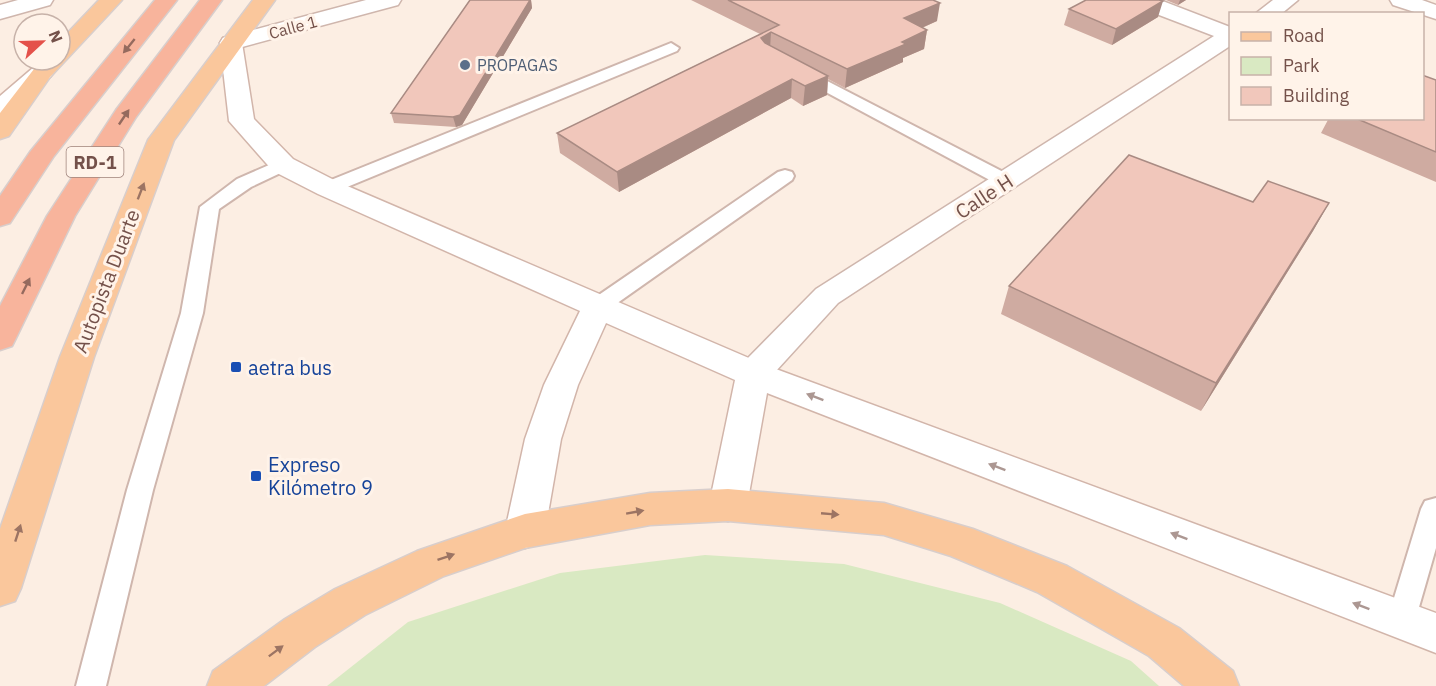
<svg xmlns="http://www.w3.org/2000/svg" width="1436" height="686" viewBox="0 0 1436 686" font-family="'IBM Plex Sans',sans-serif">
<rect width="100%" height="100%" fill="#fceee3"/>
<!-- green -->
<path fill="#d9e9c2" d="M 705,555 L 844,564 L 1000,603 L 1131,661 L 1159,686 L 327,686 L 408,622 L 560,573 Z"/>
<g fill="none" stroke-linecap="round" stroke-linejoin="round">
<!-- service casing -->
<g stroke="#cfb6ad" stroke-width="4">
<path id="service" d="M 671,43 L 679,48 L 677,51 L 335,192 L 321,192 L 319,188 L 321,184 Z
M 802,68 L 1013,177 L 1015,181 L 1013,185 L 999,185 L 796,76 L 794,73 Z
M 283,159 L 289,161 L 292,165 L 289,169 L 251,187 L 219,209 L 203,313 L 153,490 L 106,686 L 76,686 L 127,490 L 181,313 L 200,207 L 237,179 Z
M 785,170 L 792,172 L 794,176 L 792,180 L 606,311 L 598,313 L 590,311 L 587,306 L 590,301 L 778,172 Z
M 1436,498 L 1436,548 L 1415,621 L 1411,630 L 1401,634 L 1391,630 L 1387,621 L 1421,509 L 1425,501 Z"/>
</g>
<!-- minor casing -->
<g stroke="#cfb6ad" stroke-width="3">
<path id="minor" d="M 18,0 L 53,0 L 50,5 L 0,19 L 0,5 Z
M 366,0 L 401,0 L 398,5 L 231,50 L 223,48 L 220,43 L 223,38 Z
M 1130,0 L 1160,0 L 1230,27 L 1230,46 L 838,303 L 765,383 L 753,386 L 741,383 L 736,374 L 741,365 L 816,289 L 1214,36 L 1133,5 Z
M 1273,0 L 1298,0 L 1281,14 L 1255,14 Z
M 1390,0 L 1422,0 L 1436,5 L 1436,19 L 1393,5 Z"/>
</g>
<!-- secondary casing -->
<g stroke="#d2b5aa" stroke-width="3">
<path id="secondary" d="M 231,36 L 239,38 L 242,43 L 254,119 L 293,159 L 338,182 L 765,365 L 1436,613 L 1436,653 L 767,393 L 747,505 L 742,516 L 728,521 L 714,516 L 709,505 L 735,380 L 606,323 L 578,385 L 561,439 L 545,531 L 539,543 L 525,548 L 511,543 L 505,531 L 525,439 L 544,385 L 580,311 L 318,194 L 273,171 L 229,121 L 220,43 L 223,38 Z
M 42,65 L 50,67 L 54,72 L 50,77 L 9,114 L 0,117 L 0,96 L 34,67 Z"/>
</g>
<!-- primary casing -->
<g stroke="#d8cecc" stroke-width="3">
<path id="primary" d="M 99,0 L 122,0 L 50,77 L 9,136 L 0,139 L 0,113 L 41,60 L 60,60 L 60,41 Z
M 253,0 L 275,0 L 174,140 L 94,357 L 21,588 L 15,601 L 0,606 L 0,529 L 60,357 L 148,140 Z
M 728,489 L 884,503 L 973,529 L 1067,566 L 1179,628 L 1233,671 L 1239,686 L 1184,686 L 1149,656 L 1037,592 L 951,556 L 884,535 L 728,521 L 650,525 L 525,548 L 444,576 L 365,615 L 315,647 L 264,686 L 207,686 L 213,671 L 285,619 L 335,589 L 417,551 L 525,514 L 650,493 Z"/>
</g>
<!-- trunk casing -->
<g stroke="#d8cecc" stroke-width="3">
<path id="trunk" d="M 155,0 L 177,0 L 54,156 L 10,223 L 0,226 L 0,196 L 30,152 Z
M 200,0 L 222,0 L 136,117 L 75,216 L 16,338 L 12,346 L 0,350 L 0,306 L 47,216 L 116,110 Z"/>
</g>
<!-- service -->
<use href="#service" fill="#fff" fill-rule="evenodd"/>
<!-- minor -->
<use href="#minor" fill="#fff" fill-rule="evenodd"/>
<!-- secondary -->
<use href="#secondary" fill="#fff" fill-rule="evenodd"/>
<!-- primary -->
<use href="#primary" fill="#fac79c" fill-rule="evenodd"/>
<!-- trunk -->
<use href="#trunk" fill="#f8b49c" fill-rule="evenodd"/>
</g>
<!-- wall -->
<path fill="#cfaba1" d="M 470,0 L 531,0 L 532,8 L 462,125 L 456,127 L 394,123 L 391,113 Z
M 691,0 L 933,0 L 937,21 L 922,28 L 927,30 L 924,49 L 903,58 L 903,62 L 845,88 L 828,79 L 827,95 L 803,106 L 791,98 L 619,192 L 560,153 L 557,133 L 760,34 Z
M 1166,0 L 1186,0 L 1178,5 Z
M 1069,9 L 1158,17 L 1112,45 L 1064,25 Z
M 1436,80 L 1436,182 L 1321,133 L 1329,118 L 1422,118 Z
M 1253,202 L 1329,203 L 1313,231 L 1201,411 L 1001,314 L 1009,286 Z"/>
<!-- shaded-wall -->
<path fill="#a98b83" d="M 530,0 L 531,0 L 532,8 L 462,125 L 456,127 L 453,117 Z
M 1180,0 L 1186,0 L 1178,5 Z
M 1163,1 L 1158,17 L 1112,45 L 1116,29 Z
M 940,3 L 937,21 L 901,37 L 904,18 Z
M 927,30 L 924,49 L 903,58 L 903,62 L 845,88 L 847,69 Z
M 771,32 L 770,50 L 761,38 Z
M 828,76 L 827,95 L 803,106 L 805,86 Z
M 792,79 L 791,98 L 619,192 L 617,172 Z
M 1329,203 L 1313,231 L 1201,411 L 1216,383 Z"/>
<!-- building -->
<path fill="#f1c7bb" stroke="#a98b83" stroke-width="1.5" d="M 470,0 L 530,0 L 460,115 L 453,117 L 391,113 Z
M 728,0 L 933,0 L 940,3 L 904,18 L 927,30 L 902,42 L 906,44 L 847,69 L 771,32 L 761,38 L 765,43 L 828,76 L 805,86 L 792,79 L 617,172 L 557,133 L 779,25 Z
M 1086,0 L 1159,0 L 1163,1 L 1116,29 L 1069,9 Z
M 1422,75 L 1436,80 L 1436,152 L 1355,118 L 1422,118 Z
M 1129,155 L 1253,202 L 1268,181 L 1329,203 L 1216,383 L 1009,286 Z"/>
<!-- one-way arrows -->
<defs><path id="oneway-solid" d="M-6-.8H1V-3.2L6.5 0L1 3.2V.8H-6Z" transform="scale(1.5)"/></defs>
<g fill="#956a5e">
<use href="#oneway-solid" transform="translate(129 46) rotate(129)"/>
<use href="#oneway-solid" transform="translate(124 117) rotate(-56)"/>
<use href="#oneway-solid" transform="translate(26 286) rotate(-64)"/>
</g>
<g fill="#9c7463">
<use href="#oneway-solid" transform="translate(141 191) rotate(-69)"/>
<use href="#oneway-solid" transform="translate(635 512) rotate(-10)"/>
<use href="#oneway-solid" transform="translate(830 514) rotate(5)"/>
<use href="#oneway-solid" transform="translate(18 533) rotate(-72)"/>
<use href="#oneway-solid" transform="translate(446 557) rotate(-19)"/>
<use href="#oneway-solid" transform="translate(276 651) rotate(-37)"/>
</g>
<g fill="#ac9792">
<use href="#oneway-solid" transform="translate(815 397) rotate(-159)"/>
<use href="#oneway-solid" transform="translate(997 467) rotate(-159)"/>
<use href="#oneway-solid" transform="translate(1179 536) rotate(-159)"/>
<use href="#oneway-solid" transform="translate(1361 606) rotate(-159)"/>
</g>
<!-- markers -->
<circle fill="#5c6f8a" stroke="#fff3e9" stroke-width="2" cx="465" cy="65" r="6"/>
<g fill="#1a4fb4" stroke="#fff3e9" stroke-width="2">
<rect x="230" y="361" width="12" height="12" rx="3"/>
<rect x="250" y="470" width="12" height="12" rx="3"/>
</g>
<g text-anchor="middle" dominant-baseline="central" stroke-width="6" stroke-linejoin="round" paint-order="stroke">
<!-- far-street labels -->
<g font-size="16" fill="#74514a" stroke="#fff3e9">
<text transform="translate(293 27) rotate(-15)">Calle 1</text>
</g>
<!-- far-service labels -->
<g font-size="16" fill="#4e5e75" stroke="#fff3e9" text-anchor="start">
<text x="477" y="65">PROPAGAS</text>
</g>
<!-- shield labels -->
<rect fill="#fff3e9" stroke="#9e827a" stroke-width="1.5" x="66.5" y="147" width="57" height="30" rx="4.5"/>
<g font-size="18" font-weight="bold" fill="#74514a">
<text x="95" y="162">RD-1</text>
</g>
<!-- street labels -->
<g font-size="20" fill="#74514a" stroke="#fff3e9">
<text transform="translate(984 196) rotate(-33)">Calle H</text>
<text transform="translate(106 281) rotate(-69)">Autopista Duarte</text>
</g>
<!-- transit labels -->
<g font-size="20" fill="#164399" stroke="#fff3e9" text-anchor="start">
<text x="248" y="367">aetra bus</text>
<text x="268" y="464">Expreso<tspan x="268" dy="23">Kilómetro 9</tspan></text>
</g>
</g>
<!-- legend -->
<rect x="1229" y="12" width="195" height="108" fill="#fff3e9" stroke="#c7b2a9" stroke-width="1.5"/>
<rect x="1241" y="32" width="30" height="9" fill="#fac79c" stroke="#c7b2a9" stroke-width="1.5"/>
<text x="1283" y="42" font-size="18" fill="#74514a">Road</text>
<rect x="1241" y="57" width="30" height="18" fill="#d9e9c2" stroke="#c7b2a9" stroke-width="1.5"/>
<text x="1283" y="72" font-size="18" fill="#74514a">Park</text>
<rect x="1241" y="87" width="30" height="18" fill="#f1c7bb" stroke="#c7b2a9" stroke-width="1.5"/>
<text x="1283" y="102" font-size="18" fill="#74514a">Building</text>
<!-- north arrow -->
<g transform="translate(42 42) rotate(68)"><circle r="28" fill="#fff3e9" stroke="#c7b2a9" stroke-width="1.5"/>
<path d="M0-4.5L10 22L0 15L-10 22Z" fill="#e4514a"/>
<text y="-9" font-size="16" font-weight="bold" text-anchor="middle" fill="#74514a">N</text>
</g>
</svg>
